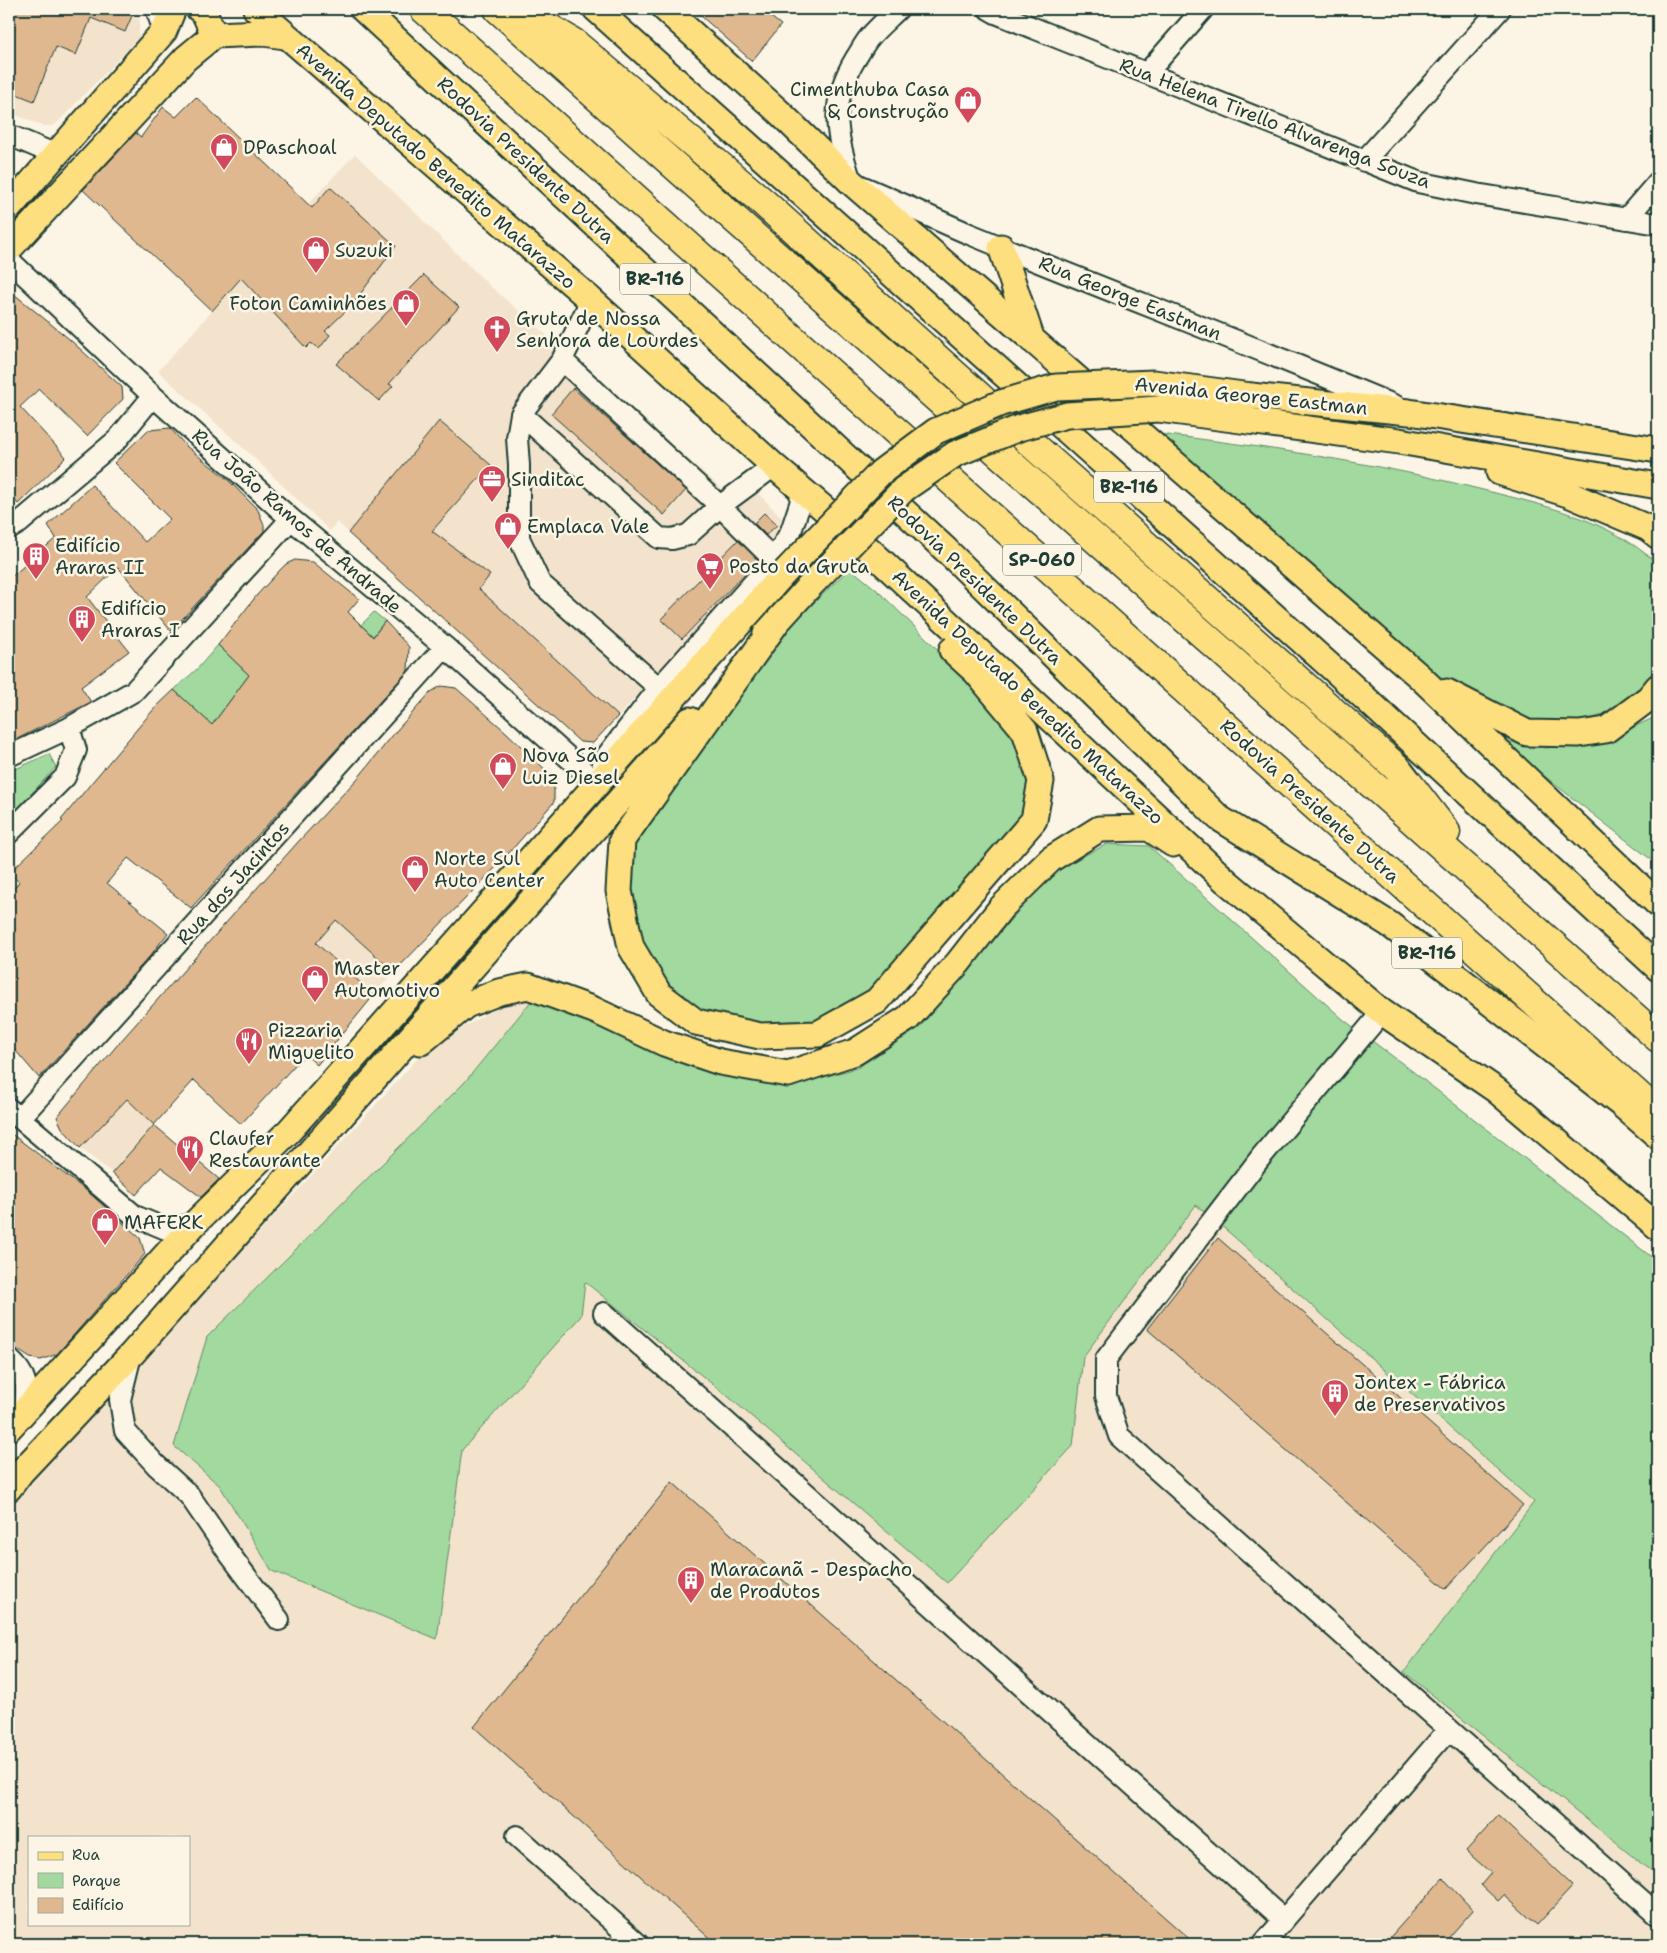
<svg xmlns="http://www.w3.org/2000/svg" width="1667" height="1953" viewBox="0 0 1667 1953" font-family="'Shantell Sans',sans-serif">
<rect width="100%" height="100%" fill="#fcf5e5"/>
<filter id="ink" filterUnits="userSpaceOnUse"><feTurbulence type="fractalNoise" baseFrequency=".02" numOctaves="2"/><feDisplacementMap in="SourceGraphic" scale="10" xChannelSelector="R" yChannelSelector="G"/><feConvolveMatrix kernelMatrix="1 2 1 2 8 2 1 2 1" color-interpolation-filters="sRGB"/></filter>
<g filter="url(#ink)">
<!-- built -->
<path fill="#f3e3cc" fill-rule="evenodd" d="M 13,9 L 140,9 L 139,38 L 57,123 L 52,126 L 43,126 L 9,112 L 9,14 L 11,14 Z
M 355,154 L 489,285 L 728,494 L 759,494 L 782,518 L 763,563 L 593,743 L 580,742 L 337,522 L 330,531 L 251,455 L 158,371 L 212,311 L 261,254 Z
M 1107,844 L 1149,846 L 1344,1020 L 1407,1067 L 1658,1262 L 1658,1944 L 9,1944 L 9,1507 L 28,1482 L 300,1188 L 427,1048 L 507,1002 L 532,1000 L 592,1021 L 711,1073 L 790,1086 L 857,1068 L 919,1028 L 1013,917 ZM 29,1837 L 189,1837 L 189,1924 L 29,1924 Z
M 336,920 L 394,972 L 374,995 L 315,942 Z
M 127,1099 L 154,1125 L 112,1173 L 80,1148 Z"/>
<!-- green -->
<path fill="#a2d99e" stroke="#608b69" d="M 1151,433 C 1261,446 1371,462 1479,489 C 1543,505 1607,518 1658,564 C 1658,588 1658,612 1658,636 C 1658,646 1660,657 1658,667 C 1656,679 1638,693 1628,700 C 1561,749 1500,711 1439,676 Z
M 850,568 L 877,590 L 968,679 L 1016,736 L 1030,782 L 1024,816 L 870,992 L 815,1024 L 760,1025 L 701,1012 L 668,986 L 641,943 L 629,890 L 633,844 L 790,626 Z
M 374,612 L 385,621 L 373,636 L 361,625 Z
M 218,645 L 249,675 L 212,725 L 174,690 L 198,668 Z
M 1658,710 L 1658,865 L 1493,736 L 1545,748 L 1597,744 L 1653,718 Z
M 49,754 L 56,767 L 9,818 L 9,772 Z
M 1107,844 L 1149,846 L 1344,1020 L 1407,1067 L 1658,1262 L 1658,1877 L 1404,1672 L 1534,1502 L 1232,1235 L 1196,1205 L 1083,1357 L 1073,1446 L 947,1583 L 731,1399 L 585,1282 L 581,1316 L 462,1450 L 437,1639 L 272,1571 L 220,1486 L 174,1446 L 207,1337 L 464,1083 L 532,1000 L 592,1021 L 711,1073 L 790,1086 L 857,1068 L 919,1028 L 1013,917 L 1058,869 Z"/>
<!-- building -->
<path fill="#dfb890" stroke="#1f3d34" d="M 9,9 L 135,9 L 125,32 L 91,18 L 76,55 L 56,47 L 34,101 L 9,91 Z
M 693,9 L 761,9 L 781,25 L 752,61 Z
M 196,97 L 312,208 L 330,187 L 396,246 L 352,305 L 325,331 L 330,335 L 319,349 L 311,343 L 306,348 L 241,278 L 212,311 L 83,190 L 136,133 L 141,137 L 163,107 L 176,117 Z
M 424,275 L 459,307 L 389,384 L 393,386 L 379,401 L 336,364 Z
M 9,290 L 68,338 L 122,387 L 123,399 L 87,436 L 39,389 L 20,407 L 66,457 L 18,504 L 9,493 Z
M 573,388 L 686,490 L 664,515 L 551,414 Z
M 439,421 L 491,465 L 432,531 L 490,575 L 479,589 L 618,716 L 593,743 L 580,742 L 348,533 Z
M 170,428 L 186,446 L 227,479 L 258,510 L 264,525 L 264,531 L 171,631 L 118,567 L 87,597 L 129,651 L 81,687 L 91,702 L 9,743 L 9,579 L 56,538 L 48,525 L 92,485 L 145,542 L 170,519 L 114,463 L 148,430 Z
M 764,513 L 777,525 L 766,535 L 754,523 Z
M 738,540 L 758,560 L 682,639 L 661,619 Z
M 295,560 L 313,562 L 359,599 L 348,612 L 373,637 L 385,621 L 409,647 L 408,671 L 191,908 L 128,858 L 107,883 L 168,933 L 150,956 L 39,1078 L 9,1043 L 9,894 L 19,882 L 9,873 L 63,821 L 61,820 L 93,781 L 154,709 L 174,690 L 212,725 L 249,675 L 218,645 L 257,595 L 280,570 L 286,564 Z
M 441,686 L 456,688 L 506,732 L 554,778 L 554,802 L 501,862 L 394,972 L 336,920 L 316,943 L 374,995 L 317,1065 L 305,1054 L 241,1124 L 194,1080 L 154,1125 L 219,1179 L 201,1197 L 161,1167 L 136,1195 L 112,1173 L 154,1125 L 127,1099 L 80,1148 L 62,1128 L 57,1117 L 119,1043 L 298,842 L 358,778 L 397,730 L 431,692 Z
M 9,1132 L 87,1191 L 140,1238 L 145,1254 L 57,1354 L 41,1360 L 30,1358 L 9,1344 Z
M 1218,1238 L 1523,1505 L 1446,1589 L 1147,1329 Z
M 672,1482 L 1195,1944 L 716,1944 L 474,1727 Z
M 1498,1816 L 1573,1886 L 1537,1925 L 1504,1895 L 1498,1901 L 1481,1885 L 1491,1873 L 1466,1851 Z
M 1443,1878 L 1473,1910 L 1443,1944 L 1384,1944 Z"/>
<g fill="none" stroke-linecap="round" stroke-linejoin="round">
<!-- minor casing -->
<g stroke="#1f3d34" stroke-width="24">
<path id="minor" d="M 156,9 L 164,31
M 898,9 C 889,18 877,28 869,38 C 864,44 860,52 856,58 C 828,104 836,134 851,182 C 892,198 931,218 972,235 C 1113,293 1256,347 1396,406
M 989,9 L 996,13 L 1418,182 L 1476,194 L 1658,224
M 1147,73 L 1203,9
M 9,135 L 54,154
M 1364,161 L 1500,9
M 1626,219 L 1658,182
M 9,260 L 153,396 L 291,519 L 445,647 L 590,777
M 591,300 L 562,360 L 521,414 L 517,438 L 519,465 L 519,538 L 540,583 L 659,688
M 562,360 L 720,506 L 774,560
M 521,414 L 659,538 L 672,539 L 688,535 L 720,506 L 774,466
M 9,529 L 19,523 L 117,440 L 153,396
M 9,756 L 69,728 L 134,691 L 291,519
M 602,762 L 659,688 L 774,560 L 791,531 L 800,504 L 802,489
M 9,833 L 65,777 L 76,750 L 69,728
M 1382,1012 L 1261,1157 L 1106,1359 L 1106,1396 L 1119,1436 L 1658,1915
M 9,1109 L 135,1216 L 166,1229 L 194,1224
M 20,1118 L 445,647
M 604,1313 L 1284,1920
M 131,1355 L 120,1400 L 125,1431 L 156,1465 L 189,1495 L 228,1552 L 279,1620
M 9,1359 C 29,1377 27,1386 24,1412
M 517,1836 L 638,1944
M 1263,1944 L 1449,1729"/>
</g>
<!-- major casing -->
<g stroke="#1f3d34" stroke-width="29">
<path id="major" d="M 199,9 L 204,12 L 214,35
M 256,9 L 591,300 L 774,466 L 836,519 L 1226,881 L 1382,1012 L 1496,1090 L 1658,1227
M 363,9 L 946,550 L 1219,818 L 1389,924 L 1622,1105 L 1658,1136
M 596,9 L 1341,676 L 1658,968
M 665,9 L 779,112 L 851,182 L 1420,677 L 1658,904
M 9,208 L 164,31 L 173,9
M 1001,247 L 1032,340
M 9,249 L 186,58 L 214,35 L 263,33 L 285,36
M 1251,396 L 1409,412 L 1658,450
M 1248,421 L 1399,441 L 1658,486
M 1499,472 L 1568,494 L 1648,528 L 1658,536
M 777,622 L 622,840 L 619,891 L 631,947 L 659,994 L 696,1022 L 760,1036 L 818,1034 L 877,1001 L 1034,820 L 1041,781 L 1025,731 L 976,672 L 952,650
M 766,634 L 806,590
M 1447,692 L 1527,733 L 1579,734 L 1606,730 L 1649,698 L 1658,687
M 421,1042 L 466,1005 L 499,992 L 528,986 L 594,1010 L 664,1043 L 720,1062 L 788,1074 L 855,1052 L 908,1018 L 958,963 L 1001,908 L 1051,859 L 1099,829 L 1149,828 L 1173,844
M 9,1428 L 194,1224 L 289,1131 L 785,572
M 9,1488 L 21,1472 L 131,1355 L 690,720"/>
</g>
<!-- highway casing -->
<g stroke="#1f3d34" stroke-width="31">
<path id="highway" d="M 424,9 L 1658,1113
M 498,9 L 1658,1038
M 518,9 L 574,43 L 763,202 L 1043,454 L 1396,767 L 1446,832"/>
</g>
<!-- minor -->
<use href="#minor" stroke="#fcf5e5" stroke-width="20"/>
<!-- major -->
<use href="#major" stroke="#fedf80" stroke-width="25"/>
<!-- highway -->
<use href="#highway" stroke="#fedf80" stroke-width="28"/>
<!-- major-bridge casing -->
<g stroke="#1f3d34" stroke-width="29" stroke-linecap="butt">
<path id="major-bridge" d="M 785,572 L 881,472 L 936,431 L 1001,403 L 1056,387 L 1154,383 L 1251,396
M 806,590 L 904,489 L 955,454 L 1019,428 L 1067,415 L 1158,409 L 1248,421"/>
</g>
<!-- major-bridge -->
<use href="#major-bridge" stroke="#fedf80" stroke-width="25"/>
</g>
</g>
<!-- icons -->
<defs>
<g id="shop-pin" transform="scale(1.4375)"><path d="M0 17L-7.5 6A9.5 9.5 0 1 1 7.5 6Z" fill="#d1495b" stroke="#fcf5e5"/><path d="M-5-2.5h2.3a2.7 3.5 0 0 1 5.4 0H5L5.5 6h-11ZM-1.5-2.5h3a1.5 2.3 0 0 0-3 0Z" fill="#fff"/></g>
<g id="church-pin" transform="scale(1.4375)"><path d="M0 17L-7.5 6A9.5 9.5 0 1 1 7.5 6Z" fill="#d1495b" stroke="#fcf5e5"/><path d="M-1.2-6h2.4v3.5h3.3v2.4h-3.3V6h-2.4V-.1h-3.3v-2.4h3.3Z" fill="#fff"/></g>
<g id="office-pin" transform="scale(1.4375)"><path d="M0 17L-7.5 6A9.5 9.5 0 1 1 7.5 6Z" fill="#d1495b" stroke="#fcf5e5"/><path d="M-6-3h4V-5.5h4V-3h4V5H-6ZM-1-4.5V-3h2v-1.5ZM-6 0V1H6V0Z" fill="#fff"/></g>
<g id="building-pin" transform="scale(1.4375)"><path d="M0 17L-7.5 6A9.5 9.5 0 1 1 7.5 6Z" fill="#d1495b" stroke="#fcf5e5"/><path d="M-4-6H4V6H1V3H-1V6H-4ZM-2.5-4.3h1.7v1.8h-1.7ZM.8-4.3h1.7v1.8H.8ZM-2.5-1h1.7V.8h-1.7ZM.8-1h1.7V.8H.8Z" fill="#fff"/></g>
<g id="supermarket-pin" transform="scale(1.4375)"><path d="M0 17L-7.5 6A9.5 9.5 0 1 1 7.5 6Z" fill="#d1495b" stroke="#fcf5e5"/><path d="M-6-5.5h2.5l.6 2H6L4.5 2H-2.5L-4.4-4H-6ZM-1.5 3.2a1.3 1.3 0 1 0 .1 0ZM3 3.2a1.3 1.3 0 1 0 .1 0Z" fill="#fff"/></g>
<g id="restaurant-pin" transform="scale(1.4375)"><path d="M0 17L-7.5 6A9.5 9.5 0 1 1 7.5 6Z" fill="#d1495b" stroke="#fcf5e5"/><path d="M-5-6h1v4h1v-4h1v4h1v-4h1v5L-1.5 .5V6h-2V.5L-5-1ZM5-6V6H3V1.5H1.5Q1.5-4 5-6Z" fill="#fff"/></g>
</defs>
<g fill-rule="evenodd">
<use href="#shop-pin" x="968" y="100"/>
<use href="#shop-pin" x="224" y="147"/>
<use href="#shop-pin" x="316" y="250"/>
<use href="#shop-pin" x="406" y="303"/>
<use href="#church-pin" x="497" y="329"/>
<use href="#office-pin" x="492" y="479"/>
<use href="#shop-pin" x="508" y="526"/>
<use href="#building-pin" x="36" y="556"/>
<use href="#supermarket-pin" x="710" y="566"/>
<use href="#building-pin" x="82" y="619"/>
<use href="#shop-pin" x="503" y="766"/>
<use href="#shop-pin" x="415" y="869"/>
<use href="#shop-pin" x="315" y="979"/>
<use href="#restaurant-pin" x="249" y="1041"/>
<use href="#restaurant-pin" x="190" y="1149"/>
<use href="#shop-pin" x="105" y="1222"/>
<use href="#building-pin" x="1335" y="1393"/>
<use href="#building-pin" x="691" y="1580"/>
</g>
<g text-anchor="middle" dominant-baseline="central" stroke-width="5" stroke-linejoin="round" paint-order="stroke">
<!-- shield labels -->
<g fill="#fcf5e5" stroke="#617469" stroke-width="1">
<rect x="620" y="263.5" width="70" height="31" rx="4"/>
<rect x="1094" y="471.5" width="70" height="31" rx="4"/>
<rect x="1003" y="544.5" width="78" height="31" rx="4"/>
<rect x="1392" y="937.5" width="70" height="31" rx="4"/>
</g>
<g font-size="18" font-weight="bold" fill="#1f3d34">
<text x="655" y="279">BR-116</text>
<text x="1129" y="487">BR-116</text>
<text x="1042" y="560">SP-060</text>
<text x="1427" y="953">BR-116</text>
</g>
<!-- poi labels -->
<g font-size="19" fill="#1f3d34" stroke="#fcf5e5" text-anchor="start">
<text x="949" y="89" text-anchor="end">Cimenthuba Casa<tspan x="949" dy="22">&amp; Construção</tspan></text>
<text x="243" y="147">DPaschoal</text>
<text x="335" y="250">Suzuki</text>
<text x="387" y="303" text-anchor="end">Foton Caminhões</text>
<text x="516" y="318">Gruta de Nossa<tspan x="516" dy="22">Senhora de Lourdes</tspan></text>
<text x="511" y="479">Sinditac</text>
<text x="527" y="526">Emplaca Vale</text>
<text x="55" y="545">Edifício<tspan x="55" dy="22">Araras II</tspan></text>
<text x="729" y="566">Posto da Gruta</text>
<text x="101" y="608">Edifício<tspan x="101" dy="22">Araras I</tspan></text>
<text x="522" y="755">Nova São<tspan x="522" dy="22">Luiz Diesel</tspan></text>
<text x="434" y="858">Norte Sul<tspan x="434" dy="22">Auto Center</tspan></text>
<text x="334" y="968">Master<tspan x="334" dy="22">Automotivo</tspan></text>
<text x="268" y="1030">Pizzaria<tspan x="268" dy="22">Miguelito</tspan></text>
<text x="209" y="1138">Claufer<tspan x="209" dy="22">Restaurante</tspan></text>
<text x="124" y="1222">MAFERK</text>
<text x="1354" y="1382">Jontex - Fábrica<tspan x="1354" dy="22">de Preservativos</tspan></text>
<text x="710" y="1569">Maracanã - Despacho<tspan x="710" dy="22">de Produtos</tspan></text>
</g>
<!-- street labels -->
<g font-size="19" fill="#1f3d34" stroke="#fcf5e5">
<text transform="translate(1275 123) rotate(21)">Rua Helena Tirello Alvarenga Souza</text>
<text transform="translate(526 160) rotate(43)">Rodovia Presidente Dutra</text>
<text transform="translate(436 166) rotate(41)">Avenida Deputado Benedito Matarazzo</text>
<text transform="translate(1130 298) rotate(22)">Rua George Eastman</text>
<text transform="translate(1251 396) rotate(6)">Avenida George Eastman</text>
<text transform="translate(297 521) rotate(41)">Rua João Ramos de Andrade</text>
<text transform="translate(975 580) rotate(44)">Rodovia Presidente Dutra</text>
<text transform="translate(1028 697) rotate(43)">Avenida Deputado Benedito Matarazzo</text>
<text transform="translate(1310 801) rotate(42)">Rodovia Presidente Dutra</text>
<text transform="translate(233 883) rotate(-48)">Rua dos Jacintos</text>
</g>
</g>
<!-- margin -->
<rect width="1667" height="1953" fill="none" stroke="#fcf5e5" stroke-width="30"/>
<rect x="15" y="15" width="1637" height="1923" fill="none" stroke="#1f3d34" stroke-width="2" filter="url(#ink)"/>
<!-- legend -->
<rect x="28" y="1836" width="162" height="90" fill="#fcf5e5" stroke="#a4ab9e"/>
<rect x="38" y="1852" width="25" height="8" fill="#fedf80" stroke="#a4ab9e"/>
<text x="72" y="1860" font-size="15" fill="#1f3d34">Rua</text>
<rect x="38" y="1873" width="25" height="15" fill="#a2d99e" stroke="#a4ab9e"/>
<text x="72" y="1886" font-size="15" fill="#1f3d34">Parque</text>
<rect x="38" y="1898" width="25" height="15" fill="#dfb890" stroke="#a4ab9e"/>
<text x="72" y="1910" font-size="15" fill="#1f3d34">Edifício</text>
</svg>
